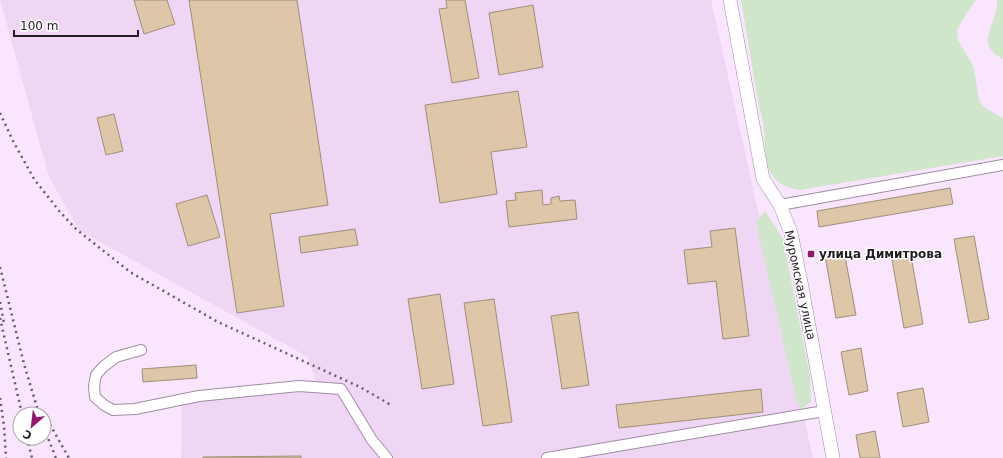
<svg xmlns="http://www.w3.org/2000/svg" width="1003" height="458" viewBox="0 0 1003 458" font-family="'DejaVu Sans',sans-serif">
<rect width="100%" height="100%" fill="#f9e5fd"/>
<!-- built -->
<path fill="#efd6f4" d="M 0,0 L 711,0 L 813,458 L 181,458 L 182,401 L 319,391 L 308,357 L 79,230 L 49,177 Z"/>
<!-- green -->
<path fill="#cfe6ca" d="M 741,0 L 976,0 L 968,11 L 957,30 L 958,40 L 974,68 L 979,100 L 985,108 L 1003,118 L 1003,156 L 800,190 C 751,183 772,137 759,107 Z
M 997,0 L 1003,0 L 1003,59 C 972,44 999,23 997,0 Z
M 765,211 L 783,239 L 810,376 L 811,402 L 801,409 L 797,401 L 756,223 Z"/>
<!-- building -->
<path fill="#dec7a8" stroke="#9f8e78" d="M 134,0 L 167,0 L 175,24 L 144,34 Z
M 189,0 L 297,0 L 328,205 L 270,214 L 284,306 L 237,313 Z
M 446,0 L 465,0 L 479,78 L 452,83 L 439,9 L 447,8 Z
M 533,5 L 543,67 L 499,75 L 489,13 Z
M 518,91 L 527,147 L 491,152 L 497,194 L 440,203 L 425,105 Z
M 114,114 L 123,151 L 106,155 L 97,118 Z
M 950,188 L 953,204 L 819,227 L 817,211 Z
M 542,190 L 543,205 L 551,204 L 551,198 L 559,196 L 560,201 L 575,200 L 577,219 L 509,227 L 506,201 L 516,200 L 515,193 Z
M 207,195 L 220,237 L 188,246 L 176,204 Z
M 735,228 L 749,336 L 723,339 L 716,281 L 688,284 L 684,250 L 712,247 L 710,231 Z
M 355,229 L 358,245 L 301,253 L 299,237 Z
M 974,236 L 989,319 L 969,323 L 954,239 Z
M 910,250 L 923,324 L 904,328 L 891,254 Z
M 844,251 L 856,315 L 836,318 L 825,255 Z
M 440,294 L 454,384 L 422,389 L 408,299 Z
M 494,299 L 512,422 L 483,426 L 464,303 Z
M 578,312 L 589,385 L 562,389 L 551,316 Z
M 861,348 L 868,391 L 849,395 L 841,352 Z
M 196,365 L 197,378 L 143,382 L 142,369 Z
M 923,388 L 929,422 L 903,427 L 897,393 Z
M 761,389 L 763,412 L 619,428 L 616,405 Z
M 875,431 L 880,458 L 860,458 L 856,435 Z
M 301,456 L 301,458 L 203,458 L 203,457 Z"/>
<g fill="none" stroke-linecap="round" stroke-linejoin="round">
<!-- minor casing -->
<g stroke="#9f8da3" stroke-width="12">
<path id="minor" d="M 780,205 L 1003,165
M 141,350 L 116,357 L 103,367 L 96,375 L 94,386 L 95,397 L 104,405 L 113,410 L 135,409 L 199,396 L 299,386 L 341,389 L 372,440 L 387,458
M 547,458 L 824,411"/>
</g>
<!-- major casing -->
<g stroke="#9f8da3" stroke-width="14">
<path id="major" d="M 730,0 L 763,179 L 780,205 L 791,233 L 801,282 L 833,458"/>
</g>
<!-- minor -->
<use href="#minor" stroke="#fff" stroke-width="10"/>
<!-- major -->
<use href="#major" stroke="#fff" stroke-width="13"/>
<!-- rail -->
<path stroke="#665b68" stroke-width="2.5" stroke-dasharray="2 4" stroke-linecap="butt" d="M 0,113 L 13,141 L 34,179 L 60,212 L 76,229 L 130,272 L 218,322 L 360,387 L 391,405
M 0,267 L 24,364 L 39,414
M 0,302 L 4,323
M 0,318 L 22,414
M 0,398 L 4,426 L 6,458
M 44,414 L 69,458
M 44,428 L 56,458
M 27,438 L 32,458"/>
</g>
<!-- markers -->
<rect fill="#97166e" stroke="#fff" stroke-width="1.5" x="807" y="250" width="8" height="8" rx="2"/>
<g text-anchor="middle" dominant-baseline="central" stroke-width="3" stroke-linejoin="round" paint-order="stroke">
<!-- poi labels -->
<g font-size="12" font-weight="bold" fill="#221b23" stroke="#fff" text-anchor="start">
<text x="819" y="254">улица Димитрова</text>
</g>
<!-- street labels -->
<g font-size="12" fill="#221b23" stroke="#fff">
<text transform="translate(800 285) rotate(78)">Муромская улица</text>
</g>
</g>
<!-- north arrow -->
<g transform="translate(32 426) rotate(208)"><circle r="19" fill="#ffffff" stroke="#a7a4a7"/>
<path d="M0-3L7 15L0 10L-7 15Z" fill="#97166e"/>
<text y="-6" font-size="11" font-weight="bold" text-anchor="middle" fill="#221b23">С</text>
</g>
<!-- scale -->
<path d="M14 30v6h124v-6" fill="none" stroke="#221b23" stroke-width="2"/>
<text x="20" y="30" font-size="12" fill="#221b23" stroke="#ffffff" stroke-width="3" paint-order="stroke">100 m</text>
</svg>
